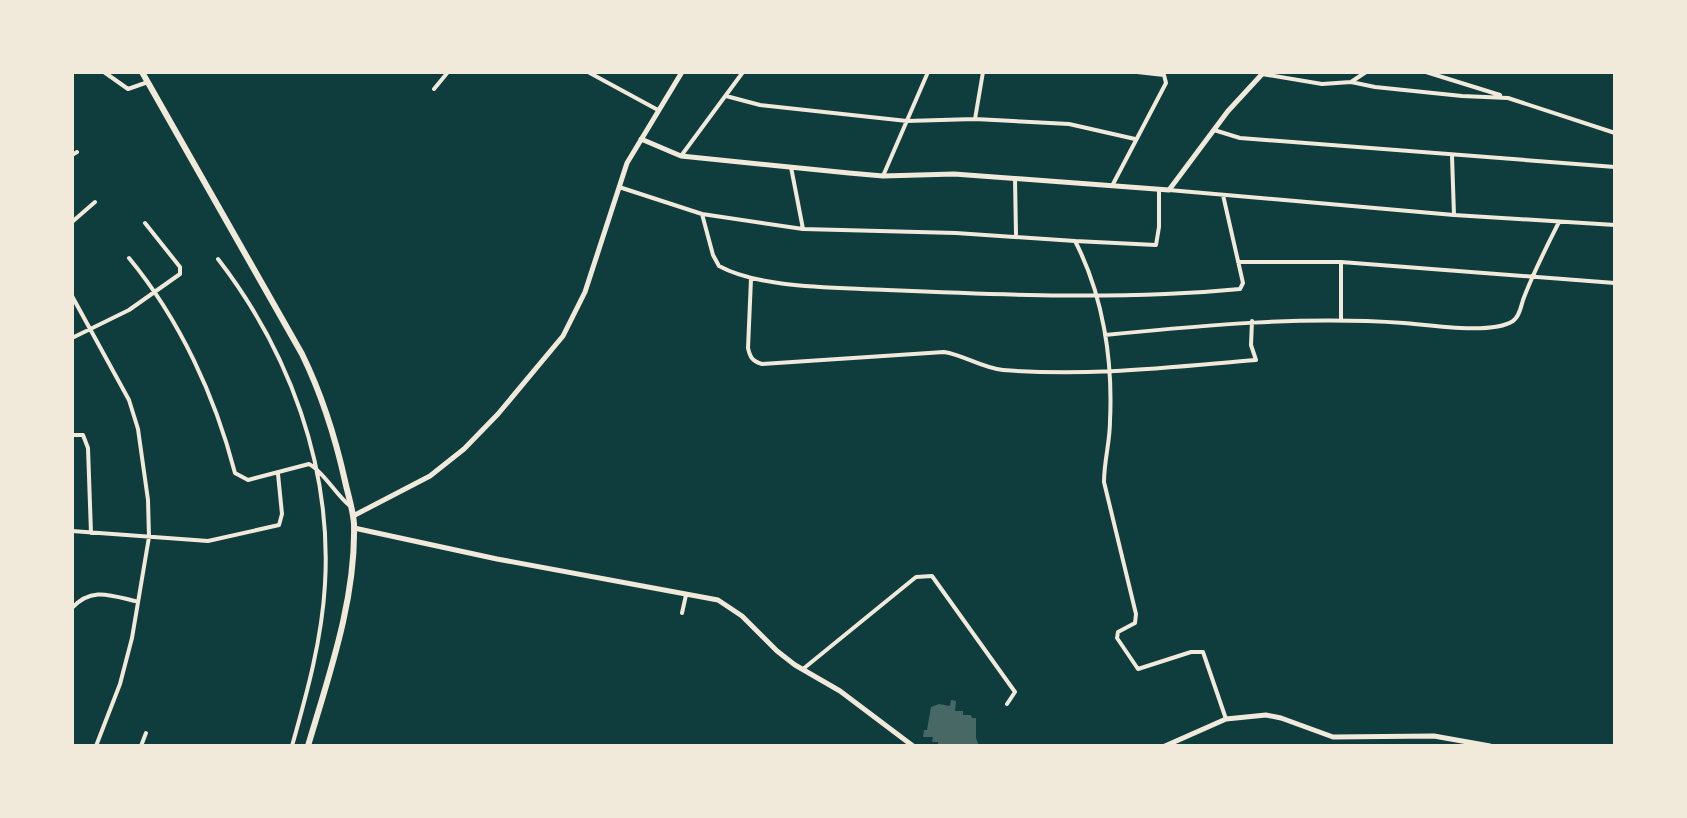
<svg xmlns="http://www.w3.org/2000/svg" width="1687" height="818" viewBox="0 0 1687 818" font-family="'DejaVu Sans',sans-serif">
<rect width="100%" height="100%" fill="#0f3d3e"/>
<!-- building -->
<path fill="#486865" d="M 951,700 L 956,701 L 955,711 L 963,711 L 963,715 L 971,715 L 972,718 L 976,718 L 976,738 L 979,746 L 938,746 L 938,742 L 932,742 L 933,737 L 923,737 L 924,730 L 927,730 L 931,707 L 939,704 L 950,706 Z"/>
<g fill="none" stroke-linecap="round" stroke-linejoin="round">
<!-- minor -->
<path stroke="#f1e9da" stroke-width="4" d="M 104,72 L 128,89 L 148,82
M 588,72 L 658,110
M 1426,72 L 1500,95
M 1613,72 L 1615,72
M 1262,74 L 1322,84 L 1351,82 L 1375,87 L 1462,96 L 1508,98 L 1615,133
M 1351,82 L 1366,72
M 434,89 L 448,72
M 726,96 L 760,105 L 907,121 L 975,119 L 1069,124 L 1135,139
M 975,119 L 983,72
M 1214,130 L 1240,138 L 1615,167
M 72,155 L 77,152
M 681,156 L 743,72
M 1452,156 L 1454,215
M 791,167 L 803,229
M 883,176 L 928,72
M 1015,178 L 1016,235
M 1112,186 L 1166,83 L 1164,75 L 1137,72
M 619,187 L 702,214 L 803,229 L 956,233 L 1075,241 C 1103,295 1113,360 1110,421 C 1110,442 1104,461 1104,482 L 1136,614 L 1135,623 L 1118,632 L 1117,638 L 1138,669 L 1191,652 L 1203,652 L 1226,719
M 1169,190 L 1454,215 L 1615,225
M 702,214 L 713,255 L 719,266 C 761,289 838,287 887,290 C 1004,295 1122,300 1240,289 L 1243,283 L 1223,195
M 72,222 L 95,202
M 1075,241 L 1156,245 L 1159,227 L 1159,190
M 129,258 C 180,320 215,396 235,473 L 248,480 L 309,464 C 323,471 336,495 350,506
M 218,259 C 289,351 332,467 325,584 C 322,639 307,693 292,746
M 1238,262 L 1341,262 L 1615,283
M 1341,262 L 1341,319
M 751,279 L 748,348 C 750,357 752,361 762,364 L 944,352 C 964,355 982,368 1003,370 C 1088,377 1172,367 1256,360 L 1251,345 L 1252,321
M 72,296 L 129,400 L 138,429 L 148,500 L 149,537 L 132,638 L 120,684 L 96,746
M 1105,335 C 1207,325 1301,316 1404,323 C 1429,325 1492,335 1513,321 C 1519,317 1521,307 1523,300 C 1533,273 1546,248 1559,222
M 72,338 L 129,310 L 180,274 L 180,267 L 145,223
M 72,435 L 83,435 L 88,448 L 91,533
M 72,531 L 208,541 L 279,525 L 282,514 L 278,474
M 72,608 C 91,587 110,595 135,601
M 682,613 L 686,595
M 803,669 L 916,577 L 932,576 L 1015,692 L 1007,704
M 141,746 L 146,733"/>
<!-- tertiary -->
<path stroke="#f1e9da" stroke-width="5" d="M 641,139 L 681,156 L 849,173 L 883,176 L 954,174 L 1169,190 L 1228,111 L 1264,72
M 353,516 L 430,476 L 464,449 L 498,414 L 563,336 L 585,292 L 627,163 L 682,72
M 354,528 L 497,559 L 718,600 L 742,616 L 777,651 L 795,665 L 840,691 L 913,746
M 1165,746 L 1226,719 L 1266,715 L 1281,718 L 1333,737 L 1434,736 L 1490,746"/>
<!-- trunk -->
<path stroke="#f1e9da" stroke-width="6" d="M 142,72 L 302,354 C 322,395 335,436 345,481 C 348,495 353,509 354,524 C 356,599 329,675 308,746"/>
</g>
<!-- border -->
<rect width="1687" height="818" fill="none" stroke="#f1e9da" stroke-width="148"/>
</svg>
